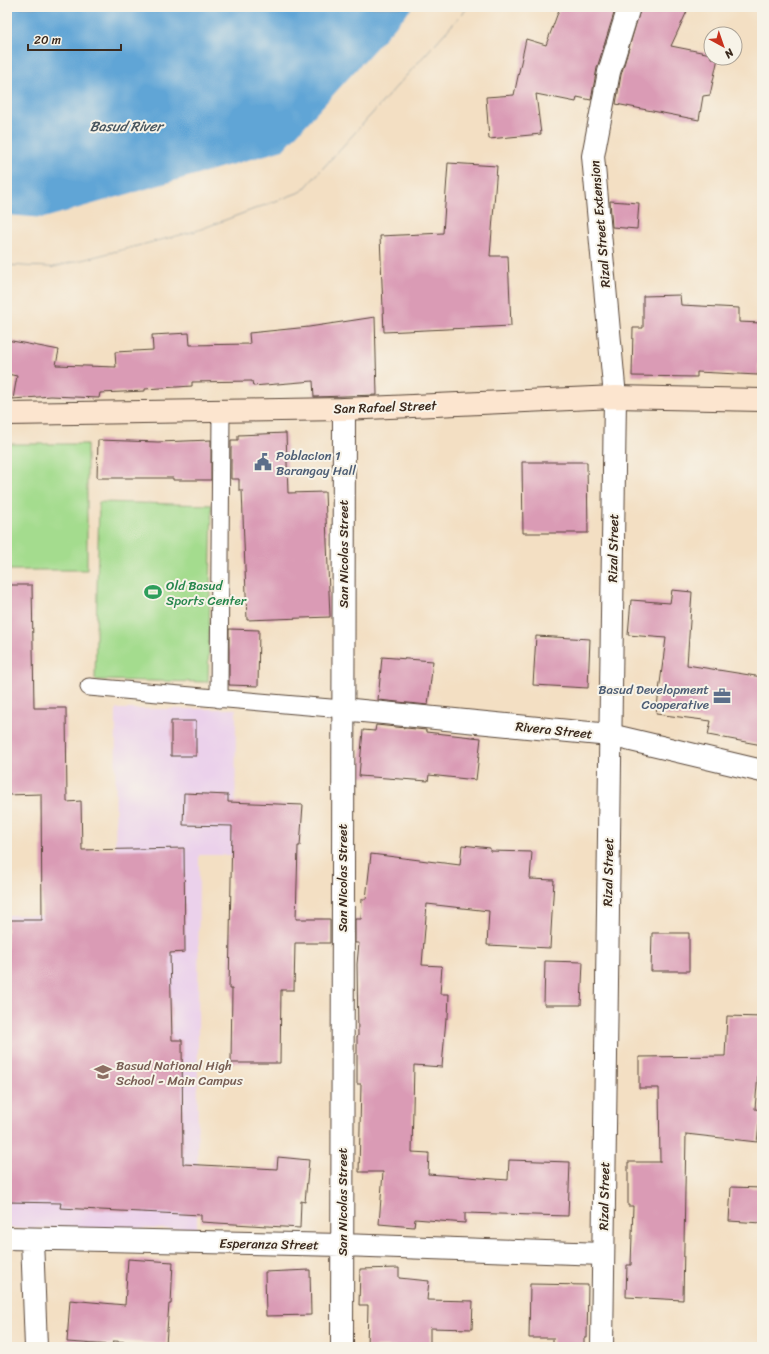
<svg xmlns="http://www.w3.org/2000/svg" width="769" height="1354" viewBox="0 0 769 1354" font-family="Sriracha,sans-serif">
<rect width="100%" height="100%" fill="#f7f3e8"/>
<filter id="ink" filterUnits="userSpaceOnUse"><feTurbulence type="fractalNoise" baseFrequency=".025" numOctaves="2"/><feDisplacementMap in="SourceGraphic" scale="8" xChannelSelector="R" yChannelSelector="G"/><feConvolveMatrix kernelMatrix="1 2 1 2 8 2 1 2 1" color-interpolation-filters="sRGB"/></filter>
<filter id="wash" filterUnits="userSpaceOnUse"><feTurbulence type="fractalNoise" baseFrequency=".012" numOctaves="4" result="noise"/><feDisplacementMap in="SourceGraphic" scale="16" xChannelSelector="R" yChannelSelector="G"/><feGaussianBlur stdDeviation="0.9" result="paint"/><feColorMatrix in="noise" values="0 0 0 0 0 0 0 0 0 0 0 0 0 0 0 0 0 1.4 0 .05"/><feComposite in="paint" operator="in"/></filter>
<g filter="url(#wash)">
<rect width="100%" height="100%" fill="#f3dfc3"/>
<!-- built -->
<path fill="#ebd1eb" d="M 116,709 L 236,709 L 235,855 L 199,855 L 197,1229 L 7,1228 L 7,915 L 115,915 Z"/>
<!-- green -->
<path fill="#a4dc8e" stroke="#708356" d="M 7,444 L 87,444 L 87,570 L 7,570 Z
M 99,502 L 212,505 L 208,682 L 95,680 Z"/>
<!-- water -->
<path fill="#60a5d6" stroke="#4e687a" d="M 7,7 L 468,7 L 302,191 L 195,231 L 53,267 L 7,265 Z"/>
<!-- pier -->
<path fill="#f3dfc3" d="M 413,7 L 468,7 L 302,191 L 195,231 L 53,267 L 7,265 L 7,215 L 44,218 L 283,150 Z"/>
<g id="blocks">
<!-- building -->
<path fill="#da9bb5" d="M 560,7 L 616,7 L 597,68 L 591,100 L 577,97 L 576,102 L 536,94 L 541,134 L 489,139 L 486,97 L 514,95 L 526,39 L 546,45 Z
M 641,7 L 689,7 L 671,46 L 711,54 L 711,58 L 718,58 L 710,95 L 703,96 L 699,120 L 616,104 L 621,75 Z
M 448,163 L 497,166 L 490,256 L 508,256 L 511,326 L 384,332 L 380,236 L 443,233 Z
M 610,201 L 639,203 L 637,229 L 612,227 Z
M 680,295 L 681,305 L 739,308 L 739,322 L 761,323 L 758,375 L 697,372 L 697,377 L 632,376 L 633,328 L 643,328 L 643,296 Z
M 375,317 L 377,395 L 314,397 L 313,381 L 253,386 L 252,381 L 192,382 L 192,386 L 145,389 L 145,391 L 100,393 L 99,398 L 51,396 L 13,399 L 17,376 L 7,374 L 7,340 L 59,350 L 56,365 L 116,367 L 115,352 L 153,350 L 152,335 L 189,333 L 190,345 L 250,344 L 249,333 L 309,327 Z
M 286,433 L 288,493 L 325,492 L 330,617 L 247,620 L 242,490 L 239,490 L 239,479 L 231,479 L 231,440 L 238,440 L 238,435 Z
M 98,440 L 158,442 L 211,440 L 211,480 L 173,480 L 173,478 L 97,478 Z
M 522,462 L 587,462 L 588,533 L 523,533 Z
M 7,585 L 32,585 L 34,708 L 66,708 L 67,802 L 81,801 L 82,850 L 184,848 L 185,952 L 170,953 L 172,1040 L 182,1040 L 183,1164 L 277,1169 L 278,1157 L 309,1160 L 305,1202 L 301,1201 L 300,1228 L 201,1222 L 201,1215 L 60,1208 L 61,1203 L 7,1202 L 7,920 L 42,920 L 41,794 L 7,795 Z
M 672,590 L 692,592 L 687,665 L 762,677 L 762,745 L 708,735 L 711,721 L 656,714 L 666,638 L 628,635 L 631,600 L 670,603 Z
M 229,629 L 259,630 L 258,686 L 229,685 Z
M 536,636 L 590,639 L 588,688 L 533,685 Z
M 382,657 L 433,661 L 428,705 L 378,700 Z
M 171,721 L 196,721 L 196,756 L 171,756 Z
M 376,725 L 426,730 L 426,732 L 481,738 L 476,780 L 429,775 L 428,781 L 359,776 L 363,730 L 375,731 Z
M 184,793 L 228,795 L 228,802 L 303,805 L 300,846 L 298,846 L 296,919 L 330,919 L 330,943 L 295,943 L 294,990 L 281,990 L 280,1063 L 231,1063 L 232,989 L 229,989 L 232,826 L 183,825 Z
M 462,845 L 490,848 L 490,851 L 532,852 L 530,879 L 554,880 L 550,948 L 487,945 L 489,911 L 427,904 L 422,965 L 442,966 L 440,994 L 449,994 L 448,1018 L 446,1018 L 442,1067 L 414,1065 L 412,1152 L 429,1153 L 428,1174 L 508,1180 L 509,1160 L 570,1162 L 568,1216 L 465,1213 L 465,1223 L 415,1219 L 414,1227 L 379,1224 L 383,1172 L 359,1172 L 361,1084 L 357,1084 L 357,1036 L 358,1036 L 357,964 L 359,943 L 355,943 L 355,919 L 361,919 L 362,899 L 366,899 L 371,854 L 460,865 Z
M 652,933 L 689,933 L 689,971 L 651,971 Z
M 545,961 L 583,962 L 581,1005 L 544,1005 Z
M 727,1016 L 762,1017 L 762,1049 L 760,1049 L 755,1109 L 761,1110 L 757,1142 L 686,1134 L 683,1300 L 626,1297 L 627,1265 L 631,1265 L 633,1206 L 628,1206 L 628,1162 L 660,1162 L 659,1088 L 639,1088 L 639,1057 L 725,1056 Z
M 731,1187 L 762,1188 L 762,1223 L 729,1221 Z
M 128,1259 L 173,1262 L 171,1304 L 169,1304 L 166,1344 L 113,1341 L 112,1345 L 67,1342 L 70,1300 L 125,1305 Z
M 399,1268 L 399,1278 L 429,1281 L 427,1300 L 473,1301 L 472,1329 L 430,1328 L 430,1347 L 367,1347 L 368,1305 L 359,1305 L 360,1269 Z
M 310,1270 L 311,1315 L 266,1316 L 265,1272 Z
M 530,1284 L 588,1285 L 587,1338 L 584,1338 L 584,1347 L 553,1347 L 553,1338 L 529,1338 Z"/>
</g>
</g>
<g filter="url(#ink)">
<use href="#blocks" fill-opacity="0" stroke="#574537" stroke-width="1"/>
<g fill="none" stroke-linecap="round" stroke-linejoin="round">
<!-- service casing -->
<g stroke="#574537" stroke-width="19">
<path id="service" d="M 89,687 L 342,709
M 219,699 L 221,411"/>
</g>
<!-- minor casing -->
<g stroke="#574537" stroke-width="24">
<path id="minor" d="M 615,397 L 593,156 L 609,72 L 629,7
M 342,709 L 610,735 L 762,771
M 7,1238 L 342,1245 L 603,1254
M 32,1239 L 36,1347
M 342,1347 L 344,409"/>
</g>
<!-- tertiary casing -->
<g stroke="#574537" stroke-width="24">
<path id="tertiary" d="M 602,1347 L 615,397"/>
</g>
<!-- secondary casing -->
<g stroke="#574537" stroke-width="24">
<path id="secondary" d="M 7,414 L 344,409 L 615,397 L 762,400"/>
</g>
<!-- service -->
<use href="#service" stroke="#fff" stroke-width="17"/>
<!-- minor -->
<use href="#minor" stroke="#fff" stroke-width="22"/>
<!-- tertiary -->
<use href="#tertiary" stroke="#fff" stroke-width="22"/>
<!-- secondary -->
<use href="#secondary" stroke="#fce5cf" stroke-width="22"/>
</g>
</g>
<!-- icons -->
<defs>
<g id="civic-bare" transform="scale(1.38)"><path d="M-.6-6.5H3V-4.5H.6V-3L4-1V1h2V6H-6V1h2V-1L-.6-3ZM-1.2 2.5V6h2.4V2.5Z" fill="#5c6f8a" stroke="#f7f3e8" stroke-width="2.5" paint-order="stroke"/></g>
<g id="stadium-bare" transform="scale(1.38)"><path d="M0-5a6.5 5 0 1 0 0 10a6.5 5 0 1 0 0-10ZM-3.5-1.8h7v3.6h-7Z" fill="#2e9e5b" stroke="#f7f3e8" stroke-width="2.5" paint-order="stroke"/></g>
<g id="office-bare" transform="scale(1.38)"><path d="M-6-3h4V-5.5h4V-3h4V5H-6ZM-1-4.5V-3h2v-1.5ZM-6 0V1H6V0Z" fill="#5c6f8a" stroke="#f7f3e8" stroke-width="2.5" paint-order="stroke"/></g>
<g id="school-bare" transform="scale(1.38)"><path d="M0-5L7-2L0 1L-7-2ZM-4 1L0 2.5L4 1V4Q0 6-4 4Z" fill="#8d6e63" stroke="#f7f3e8" stroke-width="2.5" paint-order="stroke"/></g>
</defs>
<g fill-rule="evenodd">
<use href="#civic-bare" x="263" y="462"/>
<use href="#stadium-bare" x="153" y="592"/>
<use href="#office-bare" x="722" y="696"/>
<use href="#school-bare" x="103" y="1072"/>
</g>
<g text-anchor="middle" dominant-baseline="central" stroke-width="4" stroke-linejoin="round" paint-order="stroke">
<!-- street labels -->
<g font-size="13" fill="#3b2a1e" stroke="#f7f3e8">
<text transform="translate(600 224) rotate(-95)">Rizal Street Extension</text>
<text transform="translate(385 407) rotate(-2)">San Rafael Street</text>
<text transform="translate(613 548) rotate(-89)">Rizal Street</text>
<text transform="translate(343 554) rotate(-90)">San Nicolas Street</text>
<text transform="translate(554 730) rotate(6)">Rivera Street</text>
<text transform="translate(608 872) rotate(-89)">Rizal Street</text>
<text transform="translate(342 878) rotate(-90)">San Nicolas Street</text>
<text transform="translate(604 1196) rotate(-89)">Rizal Street</text>
<text transform="translate(342 1202) rotate(-90)">San Nicolas Street</text>
<text transform="translate(269 1244) rotate(1)">Esperanza Street</text>
</g>
<!-- service labels -->
<g font-size="13" fill="#4e5e75" stroke="#f7f3e8" text-anchor="start">
<text x="276" y="455">Poblacion 1<tspan x="276" dy="15">Barangay Hall</tspan></text>
<text x="709" y="689" text-anchor="end">Basud Development<tspan x="709" dy="15">Cooperative</tspan></text>
</g>
<!-- leisure labels -->
<g font-size="13" fill="#27864d" stroke="#f7f3e8" text-anchor="start">
<text x="166" y="585">Old Basud<tspan x="166" dy="15">Sports Center</tspan></text>
</g>
<!-- education labels -->
<g font-size="13" fill="#785e54" stroke="#f7f3e8" text-anchor="start">
<text x="116" y="1065">Basud National High<tspan x="116" dy="15">School - Main Campus</tspan></text>
</g>
<!-- water labels -->
<g font-size="14" font-style="italic" fill="#48555e" stroke="#f7f3e8">
<text x="126" y="126">Basud River</text>
</g>
</g>
<!-- margin -->
<rect width="769" height="1354" fill="none" stroke="#f7f3e8" stroke-width="24"/>
<!-- north arrow -->
<g transform="translate(723 46) rotate(140)"><circle r="19" fill="#f7f3e8" stroke="#aca397"/>
<path d="M0-3L7 15L0 10L-7 15Z" fill="#c8321e"/>
<text y="-6" font-size="11" font-weight="bold" text-anchor="middle" fill="#3b2a1e">N</text>
</g>
<!-- scale -->
<path d="M28 44v6h93v-6" fill="none" stroke="#3b2a1e" stroke-width="2"/>
<text x="34" y="44" font-size="12" fill="#3b2a1e" stroke="#f7f3e8" stroke-width="3" paint-order="stroke">20 m</text>
</svg>
